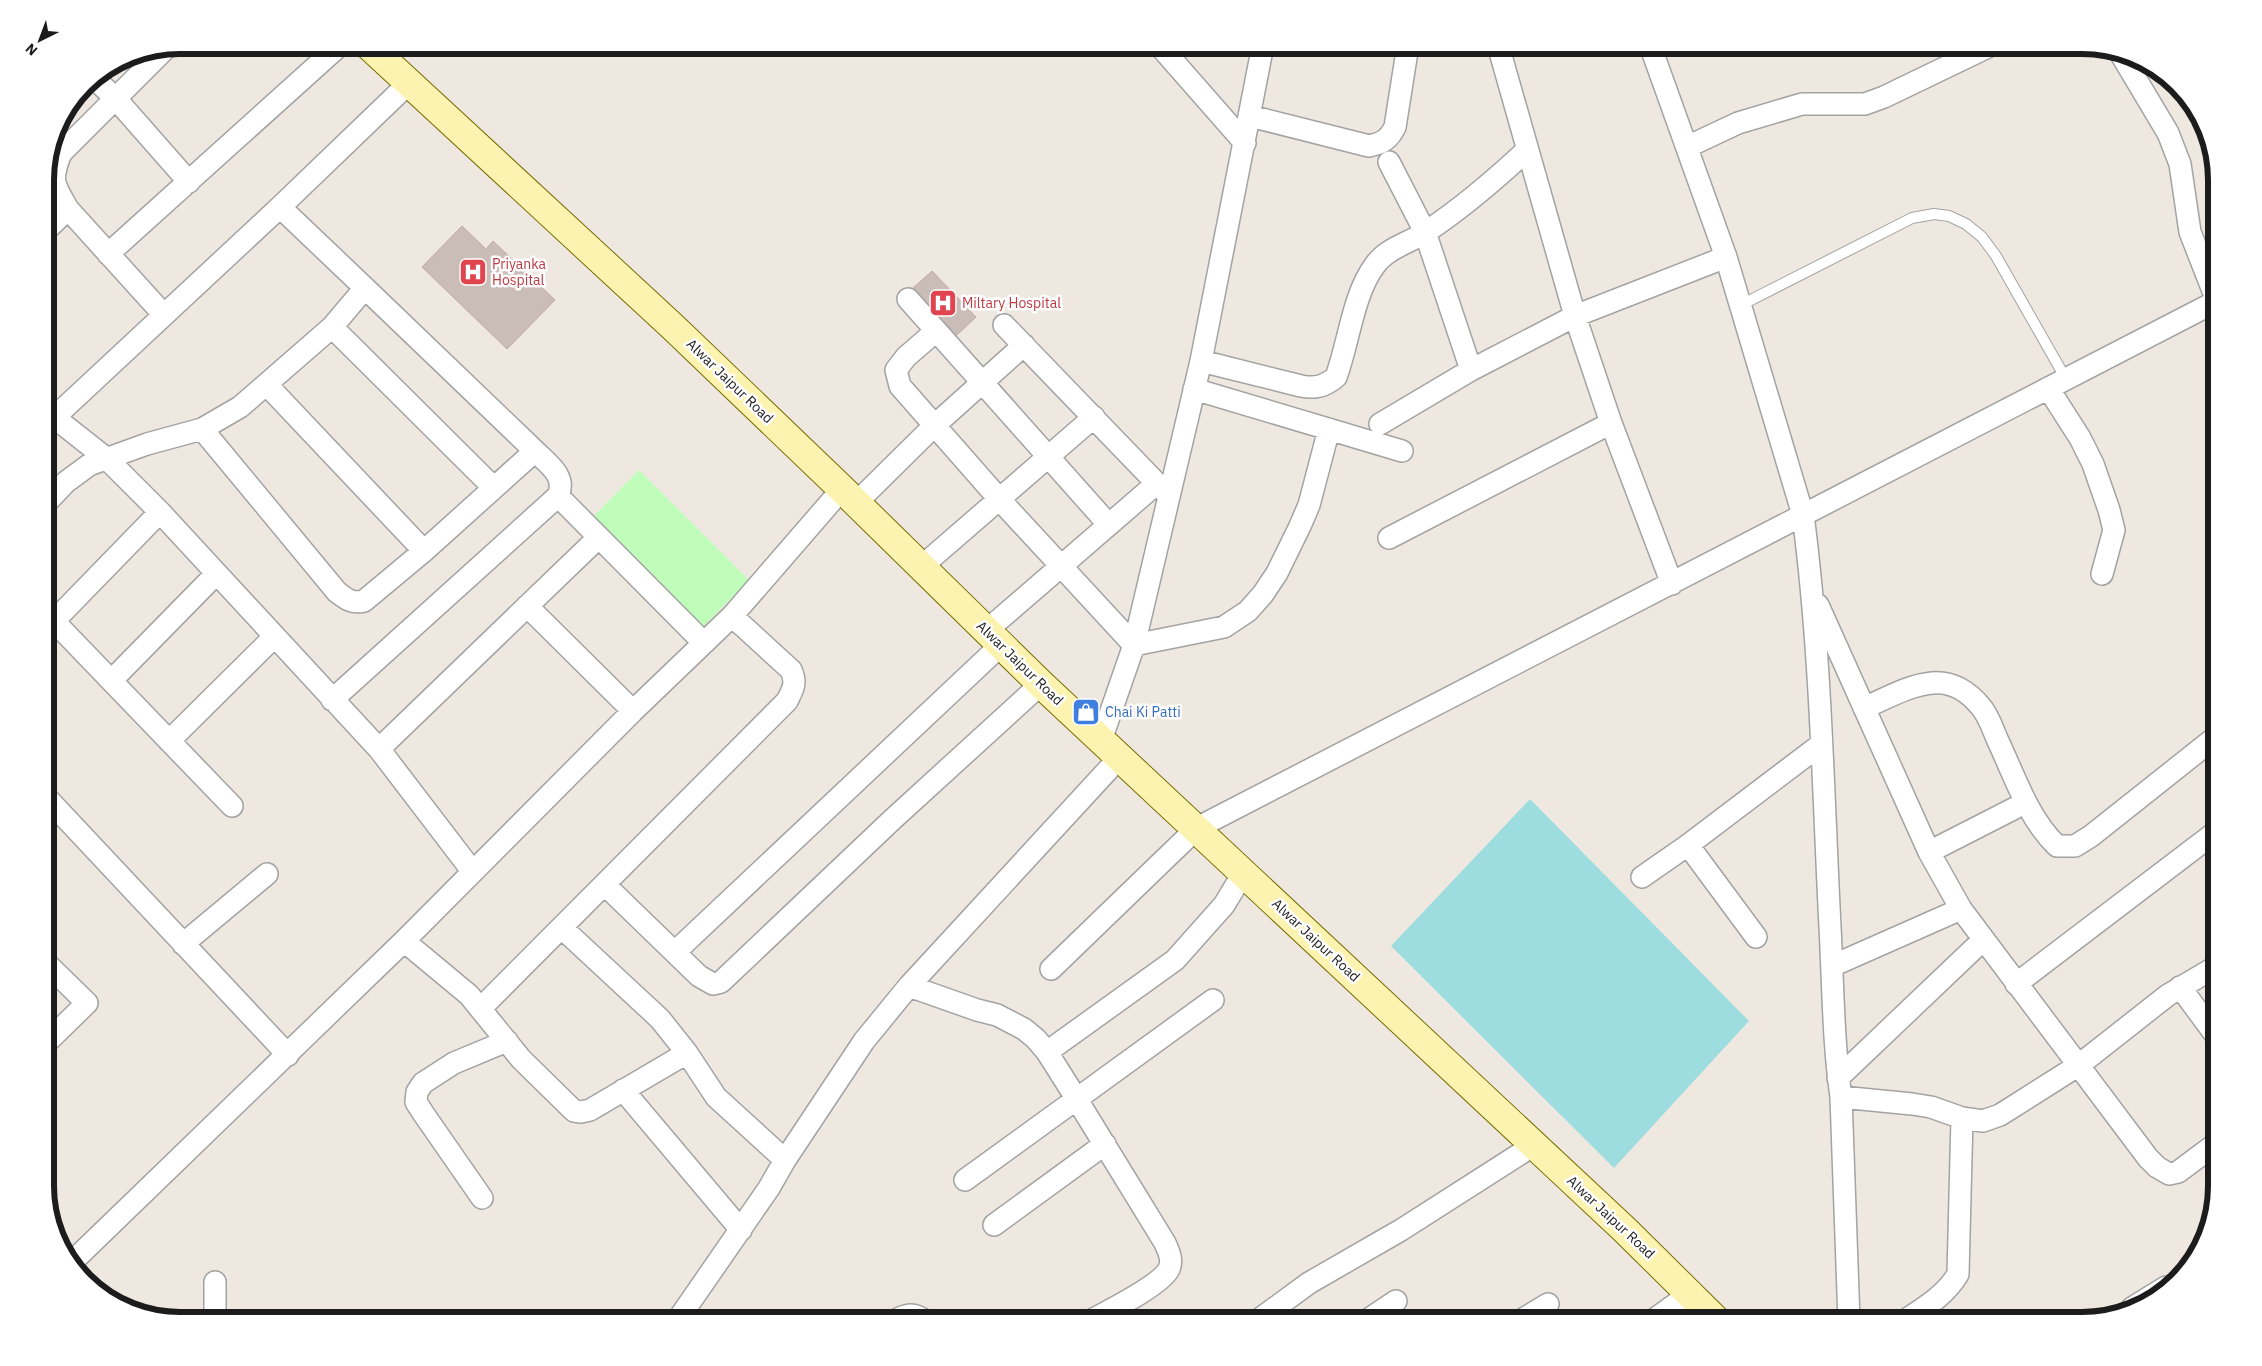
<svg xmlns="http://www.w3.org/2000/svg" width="2262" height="1366" viewBox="0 0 2262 1366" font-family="'IBM Plex Sans',sans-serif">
<rect width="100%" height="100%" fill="#efe8e1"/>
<!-- park -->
<path fill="#c1fdba" d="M 639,470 L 749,580 L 695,635 L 585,525 Z"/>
<!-- water -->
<path fill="#9edddf" d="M 1530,799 L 1749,1021 L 1614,1168 L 1391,946 Z"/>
<!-- building -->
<path fill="#cabcb7" stroke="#c1aaa3" d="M 462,226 L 486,249 L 493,241 L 555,300 L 507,349 L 422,267 Z
M 932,271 L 976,317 L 956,336 L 912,289 Z"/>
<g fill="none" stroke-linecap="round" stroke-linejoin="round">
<!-- lane casing -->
<g stroke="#a3a3a3" stroke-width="12">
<path id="lane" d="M 1741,305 L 1912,218 L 1934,214 L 1949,216 L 1966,224 L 1982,237 L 1996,256 L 2066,379"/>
</g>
<!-- street casing -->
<g stroke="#a3a3a3" stroke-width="24">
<path id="street" d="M 1159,45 L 1245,143
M 1498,45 L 1575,316 L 1611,423 L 1672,584
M 2122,56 L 2168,133 L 2180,164 L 2190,232 L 2217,301
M 94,78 L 116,99 L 189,182
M 1250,116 L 1369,146 C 1383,143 1389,139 1395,127 L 1408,45
M 1687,147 L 1738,123 L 1802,104 L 1865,104 L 1884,97 L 1992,45
M 1389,162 L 1425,232 L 1471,370
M 280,207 L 365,288
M 45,231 L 68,209
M 108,254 L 340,45
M 908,299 L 1109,525
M 164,315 L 68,209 C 53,183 50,181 61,153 L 166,48
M 1004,325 L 1168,495
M 332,327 L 494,488
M 936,331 L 906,357 L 896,370 L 900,386 L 1000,500 L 1134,645 L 1224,627 L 1248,611 L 1263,594 L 1277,573 L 1300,526 L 1309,505 L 1329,429
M 1201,361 L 1301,386 C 1316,389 1325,386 1336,377 C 1349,342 1353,294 1375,265 C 1387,248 1409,243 1426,232 C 1462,208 1496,179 1527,150
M 267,385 L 424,551
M 2048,388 L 2080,438 L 2093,464 L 2109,510 L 2114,530 L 2102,574
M 1194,389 L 1402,451
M 55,418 L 107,459 L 160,512 L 379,749 L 473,872
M 1380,424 L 1471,370 L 1575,316 L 1726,257
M 45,426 L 280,207 L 408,84
M 202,429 L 337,592 C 346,599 352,604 364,601 L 424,551 L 535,451
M 558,496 L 704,643
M 856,503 L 935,425 L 1024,345
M 45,504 L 66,482 L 89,465 L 147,444 L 202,429 L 240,407 L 332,327 L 365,288 L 535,451 C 548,464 567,476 558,496 L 332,700
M 1389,538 L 1611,423
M 921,567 L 1094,417
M 1818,605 L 1929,852 L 1961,909 L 2148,1158 L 2157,1167 L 2169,1174 L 2178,1172 L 2217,1143
M 527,606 L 633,711
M 45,612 L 232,806
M 54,621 L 160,512
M 986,631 L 1156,484
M 112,680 L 216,574
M 1864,708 C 1885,699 1909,685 1932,683 C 1952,681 1969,692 1981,707 C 1989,716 1993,730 1998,741 C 2015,777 2028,818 2057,846 L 2075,846 L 2091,836 L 2217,736
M 1101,740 L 1134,645 L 1201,361 L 1263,45
M 169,741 L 274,637
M 379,749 L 599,537
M 45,796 L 288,1055
M 1688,845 L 1756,937
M 1929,852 L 2015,808
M 1642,877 L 1688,845 L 1820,745
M 605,885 L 699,976 L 713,984 L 721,982 L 893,819 L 1041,684
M 562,928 L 660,1019 L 687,1053 L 716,1097 L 785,1160
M 404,941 L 469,995 L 521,1059 L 574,1111 L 581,1112 L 590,1110 L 687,1053
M 183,944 L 267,874
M 675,952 L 1001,645
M 45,962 L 87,1003 L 45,1044
M 1832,966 L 1961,909
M 1051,969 L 1197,828 L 1803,515 L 1726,257 L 1650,45
M 2016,984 L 2217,831
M 909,986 L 977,1010 L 997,1015 L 1024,1029 L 1036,1039 L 1047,1052 L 1076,1098 L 1165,1243 C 1169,1252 1173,1260 1169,1269 C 1160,1286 1108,1311 1090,1321
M 2180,987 L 2217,1037
M 481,1008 L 787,701 C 793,689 797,683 791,670 L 732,616
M 1047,1052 L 1175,960 L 1224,905 L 1244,872
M 1838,1078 L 1983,940
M 623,1090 L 741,1230
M 1841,1097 L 1912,1104 L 1931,1107 L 1962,1118 L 1983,1121 L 2000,1115 L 2079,1065 L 2168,995 L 2217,966
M 965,1180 L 1213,1000
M 482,1198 L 423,1113 L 416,1102 L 417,1092 L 423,1083 L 454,1063 L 507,1041
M 994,1225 L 1105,1144
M 72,1262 L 404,941 L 633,711 L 732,616 L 842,489
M 2132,1308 L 2166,1287
M 212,1321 L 215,1311 L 215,1282
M 677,1321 L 769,1188 L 785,1160 L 864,1041 L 909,986 L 1119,758
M 894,1321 C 906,1314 914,1312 925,1321
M 1257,1321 L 1309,1283 L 1401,1230 L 1534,1145
M 1366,1321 L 1396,1301
M 1520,1321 L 1548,1304
M 1652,1321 L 1691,1293
M 1849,1321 L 1841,1097 C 1833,1041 1833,983 1830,927 C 1823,790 1821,652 1803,515 L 2217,301
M 1904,1321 C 1924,1308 1946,1295 1958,1274 L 1962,1118"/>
</g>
<!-- secondary casing -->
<g stroke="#776e00" stroke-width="30">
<path id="secondary" d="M 368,45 L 673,327 L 842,489 L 1041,684 L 1625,1230 L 1717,1321"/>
</g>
<!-- lane -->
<use href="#lane" stroke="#fff" stroke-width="10"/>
<!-- street -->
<use href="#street" stroke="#fff" stroke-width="21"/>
<!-- secondary -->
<use href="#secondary" stroke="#fdf3b0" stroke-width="28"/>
</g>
<!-- icons -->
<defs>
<g id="hospital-square" transform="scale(1.4375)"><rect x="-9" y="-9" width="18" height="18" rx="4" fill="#e0444e" stroke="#fff"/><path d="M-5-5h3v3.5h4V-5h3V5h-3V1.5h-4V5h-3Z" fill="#fff"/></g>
<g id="shop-square" transform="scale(1.4375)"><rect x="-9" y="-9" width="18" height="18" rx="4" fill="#3f7fe0" stroke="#fff"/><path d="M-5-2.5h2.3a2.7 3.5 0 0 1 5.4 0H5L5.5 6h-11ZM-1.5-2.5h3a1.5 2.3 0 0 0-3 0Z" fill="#fff"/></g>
</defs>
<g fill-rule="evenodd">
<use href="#hospital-square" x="473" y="272"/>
<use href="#hospital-square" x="943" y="303"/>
<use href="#shop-square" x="1086" y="712"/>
</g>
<g text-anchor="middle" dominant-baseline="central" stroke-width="5" stroke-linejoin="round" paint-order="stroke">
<!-- health labels -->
<g font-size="14" fill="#be3a42" stroke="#fff" text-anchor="start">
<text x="492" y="264">Priyanka<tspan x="492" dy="16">Hospital</tspan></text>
<text x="962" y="303">Miltary Hospital</text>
</g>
<!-- street labels -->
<g font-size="14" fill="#1c1c1c" stroke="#fff">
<text transform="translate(730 381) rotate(44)">Alwar Jaipur Road</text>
<text transform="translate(1020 663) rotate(44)">Alwar Jaipur Road</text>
<text transform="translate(1316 940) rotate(43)">Alwar Jaipur Road</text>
<text transform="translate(1611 1217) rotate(43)">Alwar Jaipur Road</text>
</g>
<!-- shop labels -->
<g font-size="14" fill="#366cbe" stroke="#fff" text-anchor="start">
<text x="1105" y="712">Chai Ki Patti</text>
</g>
</g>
<!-- crop -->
<path d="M0 0H2262V1366H0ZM180 54H2082A126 126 0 0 1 2208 180V1186A126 126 0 0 1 2082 1312H180A126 126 0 0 1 54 1186V180A126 126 0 0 1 180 54Z" fill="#fff" fill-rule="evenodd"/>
<path fill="none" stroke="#1c1c1c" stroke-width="6" d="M180 54H2082A126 126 0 0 1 2208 180V1186A126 126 0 0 1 2082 1312H180A126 126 0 0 1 54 1186V180A126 126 0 0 1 180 54Z"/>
<!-- north arrow -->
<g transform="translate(40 40) rotate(222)" stroke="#ffffff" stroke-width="4" paint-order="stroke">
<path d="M0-4L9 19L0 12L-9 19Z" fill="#1c1c1c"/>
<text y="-8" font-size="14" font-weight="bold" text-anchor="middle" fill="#1c1c1c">N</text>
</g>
</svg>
